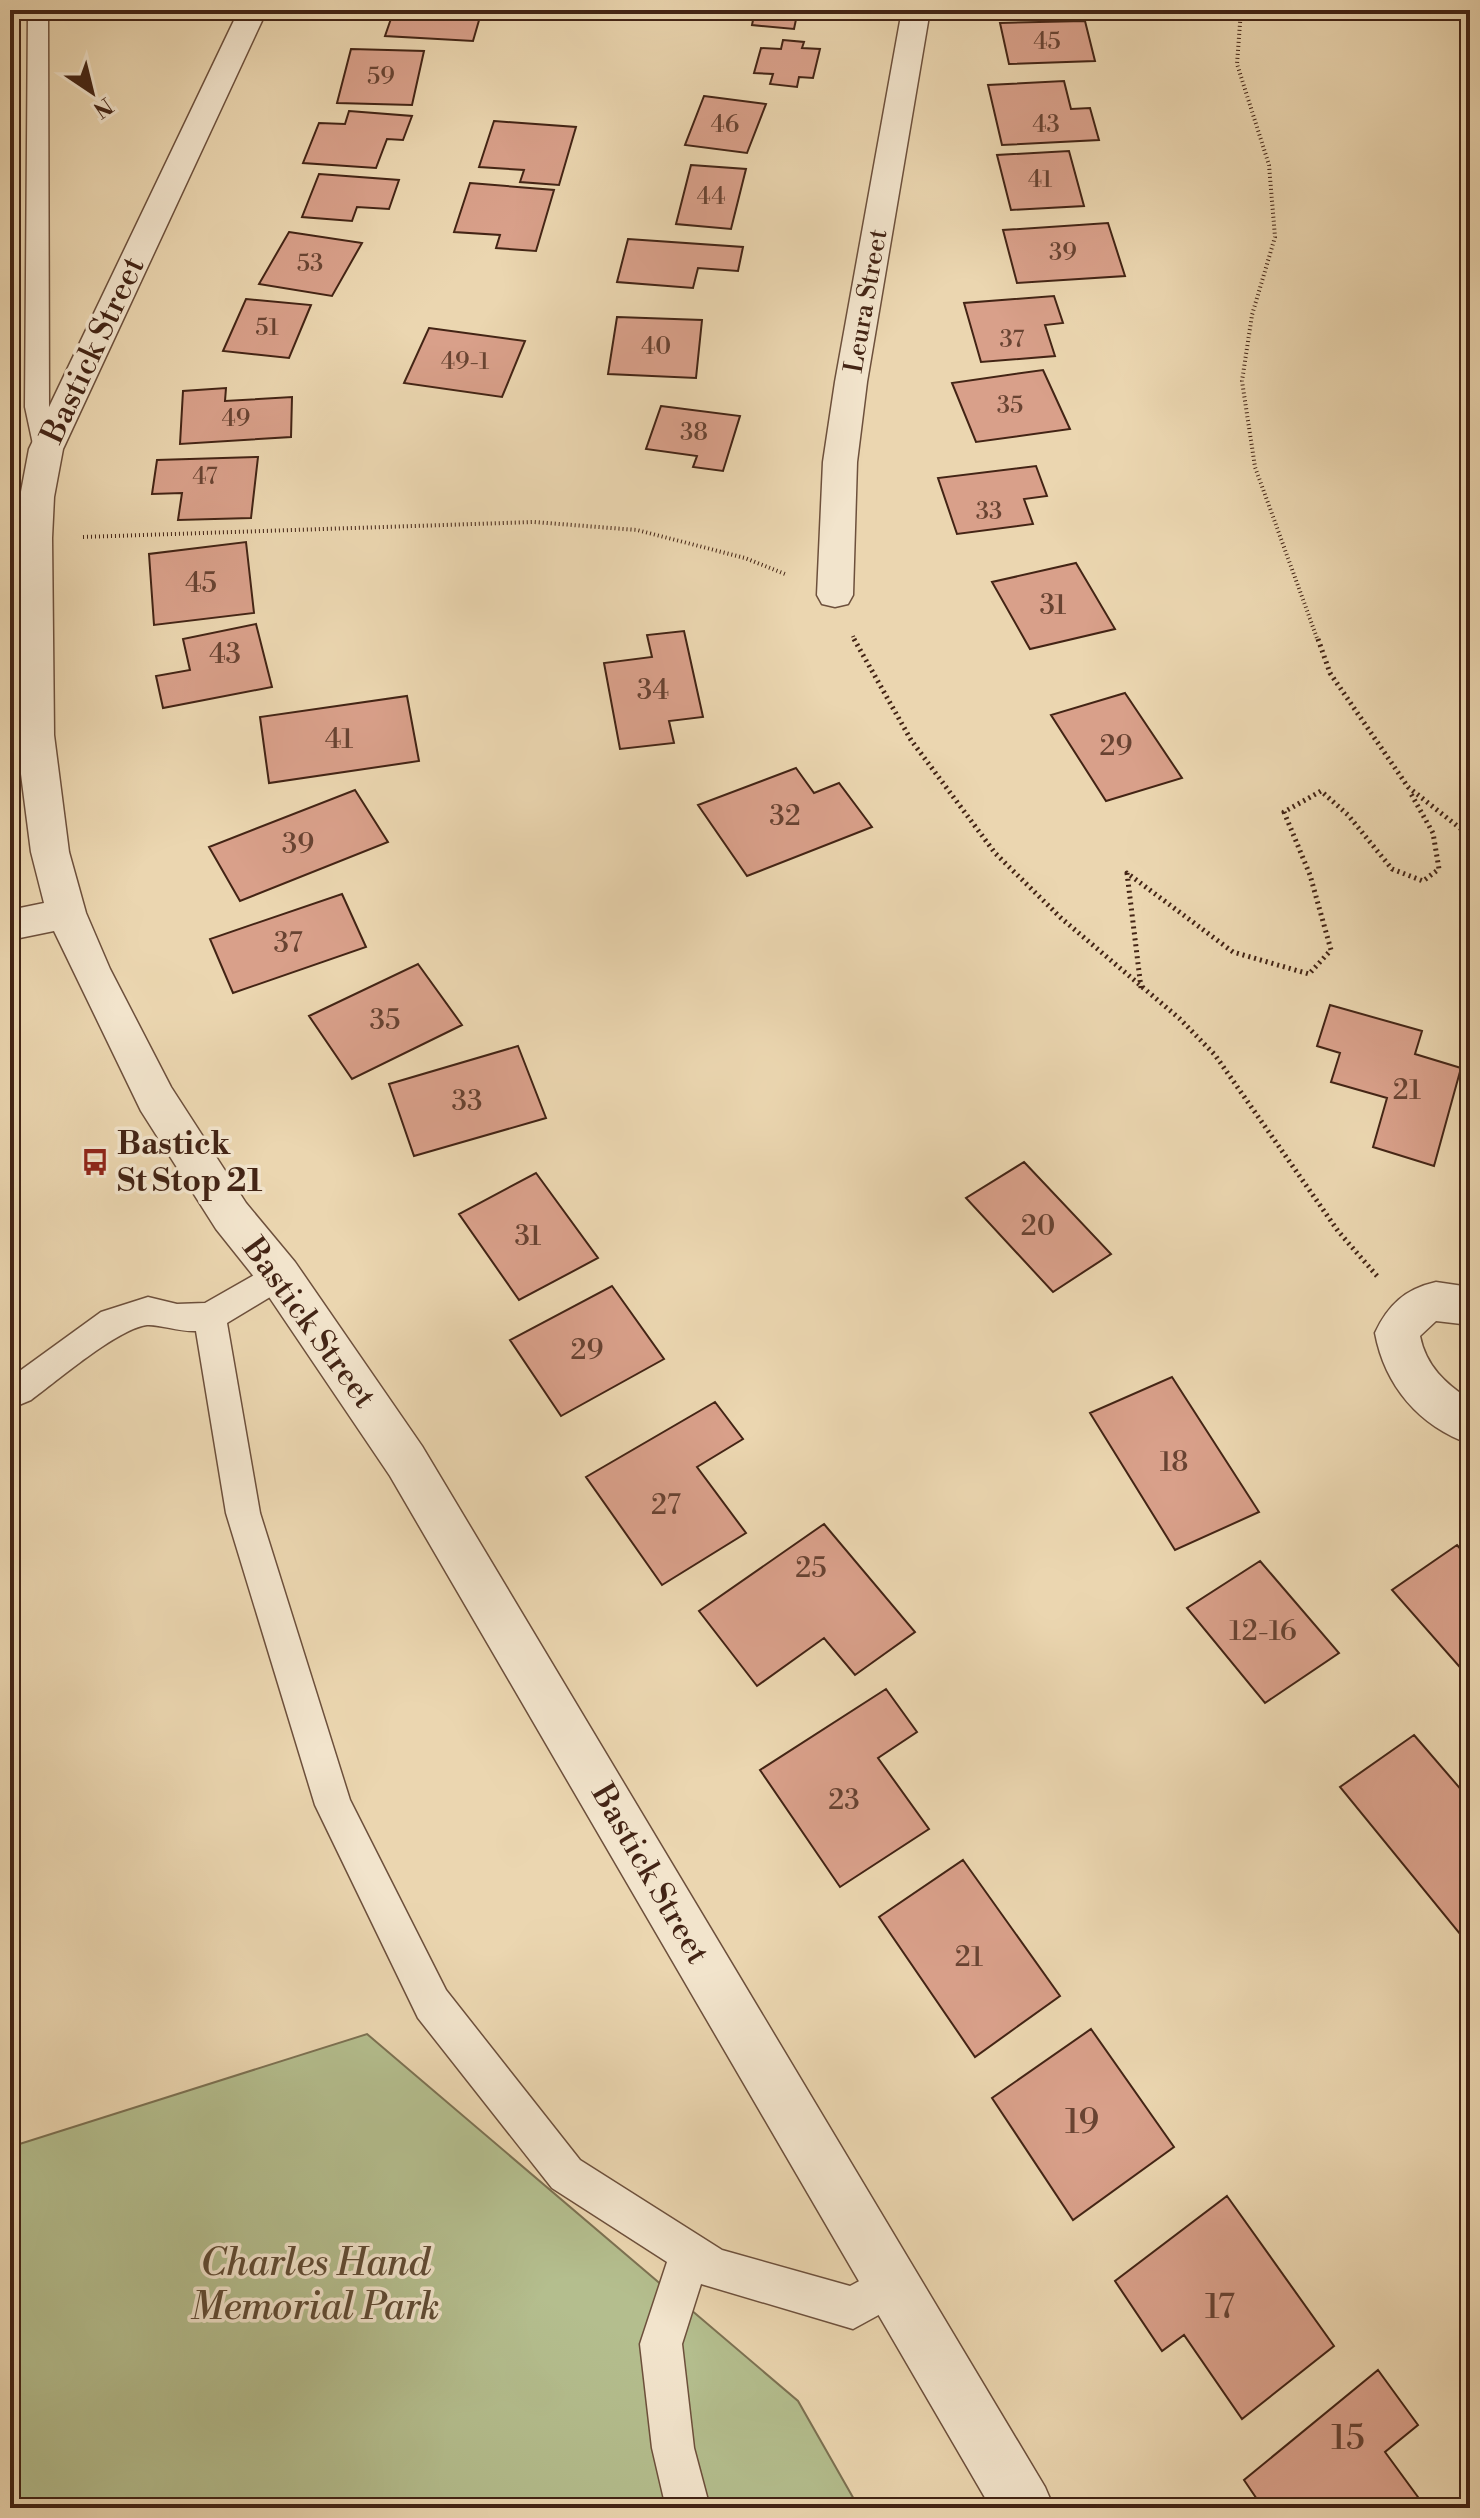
<svg xmlns="http://www.w3.org/2000/svg" width="1480" height="2518" viewBox="0 0 1480 2518" font-family="'Libre Bodoni',serif">
<rect width="100%" height="100%" fill="#ebd6b0"/>
<filter id="stains"><feTurbulence type="fractalNoise" baseFrequency=".0025" numOctaves="4"/><feColorMatrix values="0 0 0 0 .2 0 0 0 0 .09 0 0 0 0 .02 0 0 0 .5 -.17"/></filter>
<radialGradient id="worn" r=".72"><stop offset=".6" stop-color="#630" stop-opacity="0"/><stop offset="1" stop-color="#630" stop-opacity=".3"/></radialGradient>
<!-- green -->
<path fill="#b4be8e" stroke="#7c7152" stroke-width="2" d="M 367,2034 L 798,2401 L 859,2508 L 10,2508 L 10,2147 Z"/>
<!-- building -->
<path fill="#d9a08a" stroke="#432415" stroke-width="2" d="M 394,10 L 482,10 L 473,41 L 385,36 Z
M 755,10 L 798,10 L 794,29 L 752,25 Z
M 1085,21 L 1095,61 L 1009,64 L 1000,23 Z
M 783,40 L 804,42 L 802,48 L 820,49 L 813,78 L 799,77 L 797,87 L 770,84 L 773,74 L 754,73 L 761,48 L 781,49 Z
M 351,49 L 424,51 L 412,105 L 337,103 Z
M 1064,81 L 1071,109 L 1090,108 L 1099,140 L 1002,145 L 988,85 Z
M 704,96 L 766,104 L 747,153 L 685,145 Z
M 349,111 L 412,116 L 403,140 L 387,139 L 376,168 L 303,163 L 319,123 L 345,124 Z
M 494,121 L 576,127 L 559,185 L 520,182 L 524,170 L 479,167 Z
M 1069,151 L 1084,206 L 1011,210 L 997,155 Z
M 691,165 L 746,169 L 731,229 L 676,224 Z
M 319,174 L 399,180 L 389,209 L 357,207 L 352,221 L 302,217 Z
M 470,183 L 554,190 L 536,251 L 496,248 L 500,235 L 454,232 Z
M 1108,223 L 1125,276 L 1017,283 L 1003,230 Z
M 289,232 L 362,243 L 332,296 L 259,284 Z
M 628,239 L 743,247 L 738,271 L 698,268 L 693,288 L 617,282 Z
M 1054,296 L 1063,323 L 1045,325 L 1055,356 L 981,362 L 964,303 Z
M 246,299 L 311,305 L 289,358 L 223,351 Z
M 617,317 L 702,320 L 696,378 L 608,374 Z
M 429,328 L 525,341 L 502,397 L 404,383 Z
M 1043,370 L 1070,429 L 976,442 L 952,383 Z
M 226,388 L 225,401 L 292,397 L 291,437 L 180,444 L 183,391 Z
M 661,406 L 740,416 L 723,471 L 693,467 L 697,456 L 646,449 Z
M 258,457 L 251,518 L 178,520 L 182,493 L 152,494 L 157,460 Z
M 1036,466 L 1047,496 L 1024,499 L 1033,524 L 957,534 L 938,478 Z
M 246,542 L 254,613 L 154,625 L 149,554 Z
M 1076,563 L 1115,629 L 1030,649 L 992,582 Z
M 256,624 L 272,687 L 163,708 L 156,676 L 190,670 L 183,639 Z
M 684,631 L 703,717 L 669,721 L 674,743 L 620,749 L 604,663 L 652,657 L 647,635 Z
M 1125,693 L 1182,778 L 1106,801 L 1051,715 Z
M 407,696 L 419,761 L 269,783 L 260,717 Z
M 796,768 L 814,793 L 839,783 L 872,827 L 747,876 L 698,805 Z
M 355,790 L 388,842 L 240,901 L 209,847 Z
M 342,894 L 366,947 L 233,993 L 210,939 Z
M 418,964 L 462,1025 L 352,1079 L 309,1016 Z
M 1330,1005 L 1422,1031 L 1415,1054 L 1461,1068 L 1434,1166 L 1373,1147 L 1387,1098 L 1331,1082 L 1340,1053 L 1317,1046 Z
M 518,1046 L 546,1118 L 414,1156 L 389,1084 Z
M 1024,1162 L 1111,1254 L 1053,1292 L 966,1198 Z
M 536,1173 L 598,1258 L 519,1300 L 459,1214 Z
M 612,1286 L 664,1359 L 561,1416 L 510,1340 Z
M 1172,1377 L 1259,1512 L 1175,1550 L 1090,1413 Z
M 715,1402 L 743,1439 L 697,1467 L 746,1533 L 662,1585 L 586,1477 Z
M 824,1524 L 915,1632 L 855,1675 L 824,1638 L 757,1686 L 699,1611 Z
M 1457,1545 L 1470,1560 L 1470,1670 L 1465,1673 L 1392,1590 Z
M 1260,1561 L 1339,1653 L 1265,1703 L 1187,1608 Z
M 886,1689 L 917,1732 L 878,1758 L 929,1829 L 840,1887 L 760,1770 Z
M 1414,1735 L 1470,1800 L 1470,1927 L 1460,1934 L 1340,1787 Z
M 963,1860 L 1060,1996 L 975,2057 L 879,1917 Z
M 1091,2029 L 1174,2147 L 1073,2220 L 992,2098 Z
M 1227,2196 L 1334,2346 L 1242,2419 L 1184,2335 L 1162,2351 L 1115,2281 Z
M 1378,2370 L 1418,2425 L 1385,2452 L 1426,2508 L 1263,2508 L 1244,2480 Z"/>
<g fill="none" stroke-linecap="round" stroke-linejoin="round">
<!-- service casing -->
<g stroke="#6d503c" stroke-width="3">
<path id="service" d="M 28,10 L 48,10 L 49,407 L 58,449 L 55,455 L 37,455 L 34,449 L 25,407 Z
M 279,1261 L 290,1265 L 295,1275 L 290,1285 L 227,1323 L 260,1513 L 350,1800 L 446,1990 L 580,2160 L 722,2250 L 850,2286 L 891,2264 L 906,2270 L 912,2285 L 906,2300 L 853,2329 L 701,2284 L 682,2344 L 694,2448 L 710,2508 L 666,2508 L 652,2448 L 640,2344 L 667,2262 L 552,2188 L 418,2018 L 315,1805 L 226,1513 L 196,1331 C 180,1332 158,1324 147,1325 C 117,1329 57,1381 31,1400 L 19,1405 L 10,1401 L 10,1378 L 101,1312 L 148,1297 L 177,1304 L 205,1303 Z"/>
</g>
<!-- minor casing -->
<g stroke="#6d503c" stroke-width="3">
<path id="minor" d="M 239,10 L 267,10 L 63,449 L 54,497 L 52,538 L 54,735 L 69,852 L 86,913 L 110,969 L 171,1087 L 246,1203 L 295,1262 L 422,1446 L 1045,2487 L 1054,2508 L 991,2508 L 390,1476 L 263,1288 L 216,1229 L 141,1111 L 54,931 L 10,940 L 10,910 L 44,903 L 31,852 L 16,735 L 18,538 L 20,497 L 29,449 Z
M 902,10 L 930,10 L 867,382 L 857,462 L 853,595 L 848,604 L 835,607 L 822,604 L 817,595 L 823,462 L 835,382 Z
M 1436,1282 L 1470,1287 L 1470,1325 L 1436,1321 L 1420,1336 C 1426,1366 1445,1383 1470,1400 L 1470,1444 C 1419,1426 1385,1386 1375,1333 C 1388,1305 1405,1289 1436,1282 Z"/>
</g>
<!-- path-far1 -->
<path stroke="#432415" stroke-width="4" stroke-dasharray="1 3" stroke-linecap="butt" d="M 1241,10 L 1237,64 L 1269,165 L 1275,237 L 1252,315 L 1242,381 L 1255,467 L 1318,641
M 83,537 L 534,522 L 637,530 L 745,558 L 785,574
M 853,636 L 855,641"/>
<!-- path -->
<path stroke="#432415" stroke-width="5" stroke-dasharray="2 4" stroke-linecap="butt" d="M 854,639 L 911,740 L 995,853 L 1061,918 L 1180,1019 L 1215,1055 L 1338,1231 L 1377,1276
M 1318,639 L 1330,673 L 1408,787 L 1470,836
M 1141,988 L 1127,873 L 1233,952 L 1309,974 L 1331,950 L 1310,875 L 1284,812 L 1321,791 L 1348,815 L 1392,869 L 1423,881 L 1439,869 L 1433,833 L 1410,792"/>
<!-- service -->
<use href="#service" fill="#f2e4cc" fill-rule="evenodd"/>
<!-- minor -->
<use href="#minor" fill="#f2e4cc" fill-rule="evenodd"/>
</g>
<!-- icons -->
<defs>
<g id="bus-bare" transform="scale(2.16)"><path d="M-5-6H5V4H4V6H2V4H-2V6H-4V4H-5ZM-3.5-4V0h7V-4ZM-3.5 1.2v1.5H-2V1.2ZM2 1.2v1.5H3.5V1.2Z" fill="#8f2418" stroke="#f2e4cc" stroke-width="2.5" paint-order="stroke"/></g>
</defs>
<g fill-rule="evenodd">
<use href="#bus-bare" x="95" y="1162"/>
</g>
<g text-anchor="middle" dominant-baseline="central" stroke-width="7" stroke-linejoin="round" paint-order="stroke">
<!-- far-number labels -->
<g font-size="24" fill="#684332">
<text x="1047" y="42">45</text>
<text x="381" y="77">59</text>
<text x="725" y="125">46</text>
<text x="1046" y="125">43</text>
<text x="1040" y="180">41</text>
<text x="711" y="197">44</text>
<text x="1063" y="253">39</text>
<text x="310" y="264">53</text>
<text x="267" y="328">51</text>
<text x="1012" y="340">37</text>
<text x="656" y="347">40</text>
<text x="465" y="362">49-1</text>
<text x="1010" y="406">35</text>
<text x="236" y="419">49</text>
<text x="694" y="433">38</text>
<text x="205" y="477">47</text>
<text x="989" y="512">33</text>
</g>
<!-- far-street labels -->
<g font-size="26" fill="#432415" stroke="#f2e4cc">
<text transform="translate(866 301) rotate(-80)">Leura Street</text>
</g>
<!-- number labels -->
<g font-size="28" fill="#684332">
<text x="201" y="583">45</text>
<text x="1053" y="605">31</text>
<text x="225" y="654">43</text>
<text x="653" y="690">34</text>
<text x="339" y="739">41</text>
<text x="1116" y="746">29</text>
<text x="785" y="816">32</text>
<text x="298" y="844">39</text>
<text x="288" y="943">37</text>
<text x="385" y="1020">35</text>
<text x="1407" y="1090">21</text>
<text x="467" y="1101">33</text>
<text x="1038" y="1226">20</text>
<text x="528" y="1236">31</text>
<text x="587" y="1350">29</text>
<text x="1174" y="1462">18</text>
<text x="666" y="1505">27</text>
<text x="811" y="1568">25</text>
<text x="1263" y="1631">12-16</text>
<text x="844" y="1800">23</text>
<text x="969" y="1957">21</text>
</g>
<!-- street labels -->
<g font-size="32" fill="#432415" stroke="#f2e4cc">
<text transform="translate(93 350) rotate(-65)">Bastick Street</text>
<text transform="translate(309 1323) rotate(54)">Bastick Street</text>
<text transform="translate(650 1874) rotate(60)">Bastick Street</text>
</g>
<!-- poi labels -->
<g font-size="32" font-weight="bold" fill="#432415" stroke="#f2e4cc" text-anchor="start">
<text x="117" y="1144">Bastick<tspan x="117" dy="37">St Stop 21</tspan></text>
</g>
<!-- near-number labels -->
<g font-size="34" fill="#684332">
<text x="1082" y="2123">19</text>
<text x="1220" y="2308">17</text>
<text x="1348" y="2439">15</text>
</g>
<!-- near-park labels -->
<g font-size="38" font-style="italic" fill="#5f4a33" stroke="#f2e4cc">
<text x="315" y="2263">Charles Hand<tspan x="315" dy="44">Memorial Park</tspan></text>
</g>
</g>
<!-- margin -->
<rect width="1480" height="2518" fill="none" stroke="#ebd6b0" stroke-width="40"/>
<rect x="12" y="12" width="1456" height="2494" fill="none" stroke="#432415" stroke-width="4"/>
<rect x="20" y="20" width="1440" height="2478" fill="none" stroke="#432415" stroke-width="2"/>
<!-- north arrow -->
<g transform="translate(92 92) rotate(145)" stroke="#f2e4cc" stroke-width="6" paint-order="stroke">
<path d="M0-6L14 30L0 20L-14 30Z" fill="#432415"/>
<text y="-12" font-size="22" font-weight="bold" text-anchor="middle" fill="#432415">N</text>
</g>
<rect width="100%" height="100%" filter="url(#stains)"/>
<rect width="100%" height="100%" fill="url(#worn)"/>
</svg>
